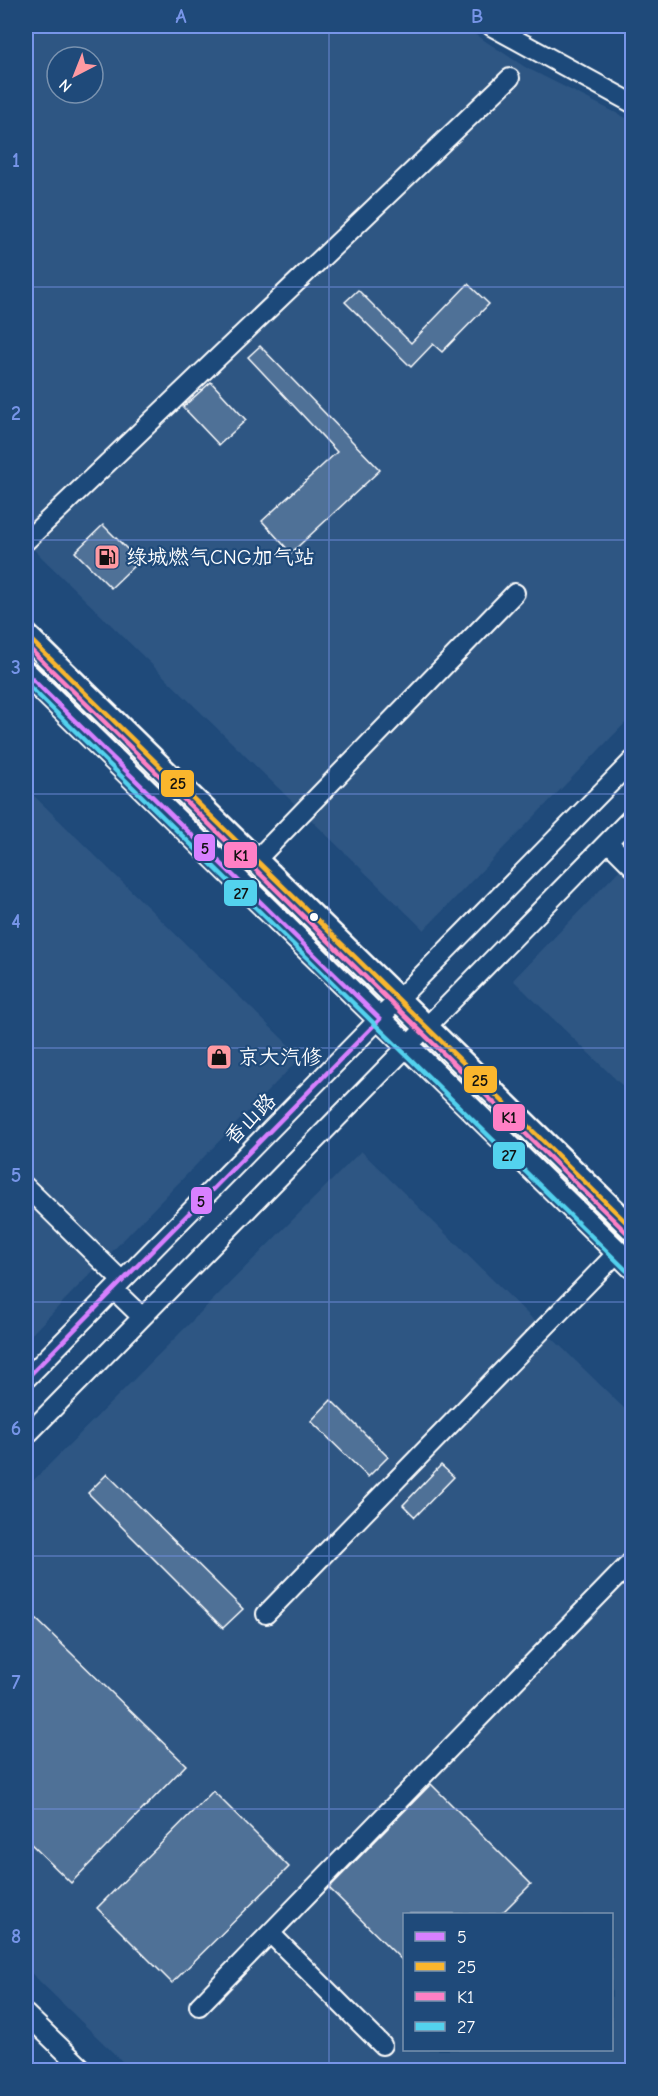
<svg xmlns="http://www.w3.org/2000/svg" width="658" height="2096" viewBox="0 0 658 2096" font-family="'Comic Neue','LXGW WenKai TC',sans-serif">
<rect width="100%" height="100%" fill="#1f4a7a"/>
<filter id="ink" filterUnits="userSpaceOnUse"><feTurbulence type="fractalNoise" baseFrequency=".0167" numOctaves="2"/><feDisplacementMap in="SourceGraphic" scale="12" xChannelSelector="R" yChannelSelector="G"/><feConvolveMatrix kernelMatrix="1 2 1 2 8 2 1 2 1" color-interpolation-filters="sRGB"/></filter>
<g filter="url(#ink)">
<!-- built -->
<path fill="#2e5683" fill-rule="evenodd" d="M 26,26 L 462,26 L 525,67 L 632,121 L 632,716 L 424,930 L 26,542 ZM 57,57 L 93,57 L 93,93 L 57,93 Z
M 26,788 L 301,1057 L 26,1340 Z
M 632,857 L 632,1095 L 513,980 Z
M 361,1151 L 632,1416 L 632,2070 L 131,2070 L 26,1968 L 26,1488 ZM 404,1914 L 612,1914 L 612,2050 L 404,2050 Z"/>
<!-- building -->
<path fill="#507197" stroke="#fff" stroke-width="1.5" d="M 468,284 L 489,304 L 442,352 L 433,344 L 411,367 L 345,302 L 358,290 L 411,343 Z
M 260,346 L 380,470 L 291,553 L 262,521 L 337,452 L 248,357 Z
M 211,382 L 246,420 L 219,445 L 183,407 Z
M 103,525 L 139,561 L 111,588 L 75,552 Z
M 331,1400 L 388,1457 L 368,1477 L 311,1421 Z
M 441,1465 L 454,1477 L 415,1517 L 403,1505 Z
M 107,1474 L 243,1609 L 223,1628 L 88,1493 Z
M 31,1614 L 186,1765 L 71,1883 L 26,1839 L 26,1620 Z
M 431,1784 L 531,1884 L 501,1914 L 405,1914 L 405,1963 L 329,1888 Z
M 213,1791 L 289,1867 L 172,1983 L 97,1908 Z"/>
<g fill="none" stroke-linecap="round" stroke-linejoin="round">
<!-- minor casing -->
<g stroke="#fff" stroke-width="22">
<path id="minor" d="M 491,26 L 632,103
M 26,541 L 510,78
M 608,842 L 632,866
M 256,860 L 515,593
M 26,1187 L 122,1281
M 114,1290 L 142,1317
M 26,1379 L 632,761
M 26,1436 L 632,817
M 266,1614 L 618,1252
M 270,1933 L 382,2045
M 199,2006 L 632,1561
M 26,2014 L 84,2070"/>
</g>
<!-- major casing -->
<g stroke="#fff" stroke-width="27">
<path id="major" d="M 26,635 L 632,1228
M 26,673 L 632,1266"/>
</g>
<!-- minor -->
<use href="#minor" stroke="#1f4a7a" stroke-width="18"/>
<!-- major -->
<use href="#major" stroke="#1f4a7a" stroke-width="22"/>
<!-- bus-1 casing -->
<g stroke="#1f4a7a" stroke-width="9">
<path id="bus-1" d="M 26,673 L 380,1019 L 26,1379"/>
</g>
<!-- bus-2 casing -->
<g stroke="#1f4a7a" stroke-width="9">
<path id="bus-2" d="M 26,635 L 632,1228"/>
</g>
<!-- bus-3 casing -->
<g stroke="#1f4a7a" stroke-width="9">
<path id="bus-3" d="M 26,645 L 627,1233"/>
</g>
<!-- bus-4 casing -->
<g stroke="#1f4a7a" stroke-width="9">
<path id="bus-4" d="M 26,683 L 627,1271"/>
</g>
<!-- bus-1 -->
<use href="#bus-1" stroke="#d880ff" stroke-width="4.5"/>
<!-- bus-2 -->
<use href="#bus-2" stroke="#fab62d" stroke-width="4.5"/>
<!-- bus-3 -->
<use href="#bus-3" stroke="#ff80c5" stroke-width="4.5"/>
<!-- bus-4 -->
<use href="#bus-4" stroke="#53d2ee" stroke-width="4.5"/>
</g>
</g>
<!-- grid -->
<path fill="none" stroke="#7795e8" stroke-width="1.5" stroke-opacity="0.55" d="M 329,26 L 329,2070M 26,287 L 632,287M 26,540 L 632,540M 26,794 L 632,794M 26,1048 L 632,1048M 26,1302 L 632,1302M 26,1556 L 632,1556M 26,1809 L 632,1809"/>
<!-- icons -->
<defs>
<g id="fuel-square" transform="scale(1.35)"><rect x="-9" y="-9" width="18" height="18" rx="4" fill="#ff9aa2" stroke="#1f4a7a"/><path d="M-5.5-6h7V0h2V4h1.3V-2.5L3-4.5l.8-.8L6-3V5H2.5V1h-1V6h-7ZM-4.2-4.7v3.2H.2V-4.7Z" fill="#111"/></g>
<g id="shop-square" transform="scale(1.35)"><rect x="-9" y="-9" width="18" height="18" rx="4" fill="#ff9aa2" stroke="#1f4a7a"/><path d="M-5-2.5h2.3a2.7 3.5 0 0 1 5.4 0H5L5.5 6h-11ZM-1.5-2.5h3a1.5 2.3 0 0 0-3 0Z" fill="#111"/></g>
</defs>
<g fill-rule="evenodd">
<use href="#fuel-square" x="107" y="557"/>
<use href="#shop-square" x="219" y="1057"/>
</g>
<!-- markers -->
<circle fill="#fff" stroke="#1f4a7a" stroke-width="2" cx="314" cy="917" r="5"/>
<g text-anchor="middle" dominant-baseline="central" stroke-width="4.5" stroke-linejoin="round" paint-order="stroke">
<!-- poi labels -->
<g font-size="21" fill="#fff" stroke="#1f4a7a" text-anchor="start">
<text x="126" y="557">绿城燃气CNG加气站</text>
<text x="238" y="1057">京大汽修</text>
</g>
<!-- street labels -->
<g font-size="21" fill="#fff" stroke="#1f4a7a">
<text transform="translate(250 1119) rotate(-45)">香山路</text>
</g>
</g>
<g stroke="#1f4a7a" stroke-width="2">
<rect x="160" y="769" width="35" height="29" rx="6" fill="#fab62d"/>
<rect x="193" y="833" width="23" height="29" rx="6" fill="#d880ff"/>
<rect x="223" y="841" width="35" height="28" rx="6" fill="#ff80c5"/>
<rect x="223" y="879" width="35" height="28" rx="6" fill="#53d2ee"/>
<rect x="463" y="1065" width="35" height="29" rx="6" fill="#fab62d"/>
<rect x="492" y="1103" width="34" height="29" rx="6" fill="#ff80c5"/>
<rect x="492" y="1141" width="34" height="29" rx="6" fill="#53d2ee"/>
<rect x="190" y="1186" width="23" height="29" rx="6" fill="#d880ff"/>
</g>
<g font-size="16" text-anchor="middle" font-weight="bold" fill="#111">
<text x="178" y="789">25</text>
<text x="205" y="854">5</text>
<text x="241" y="861">K1</text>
<text x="241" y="899">27</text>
<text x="480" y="1086">25</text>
<text x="509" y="1123">K1</text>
<text x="509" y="1161">27</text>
<text x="201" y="1207">5</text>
</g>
<!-- margin -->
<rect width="658" height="2096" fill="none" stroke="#1f4a7a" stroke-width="66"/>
<!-- legend -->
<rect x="403" y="1913" width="210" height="138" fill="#1f4a7a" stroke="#7992af" stroke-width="1.5"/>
<rect x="415" y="1932" width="30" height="9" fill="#d880ff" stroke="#7992af" stroke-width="1.5"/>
<text x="457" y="1943" font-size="18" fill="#ffffff">5</text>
<rect x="415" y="1962" width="30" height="9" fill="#fab62d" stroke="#7992af" stroke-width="1.5"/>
<text x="457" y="1973" font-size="18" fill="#ffffff">25</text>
<rect x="415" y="1992" width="30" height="9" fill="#ff80c5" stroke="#7992af" stroke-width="1.5"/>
<text x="457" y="2003" font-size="18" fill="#ffffff">K1</text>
<rect x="415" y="2022" width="30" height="9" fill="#53d2ee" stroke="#7992af" stroke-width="1.5"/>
<text x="457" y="2033" font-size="18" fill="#ffffff">27</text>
<!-- north arrow -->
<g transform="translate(75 75) rotate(222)"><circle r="28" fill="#1f4a7a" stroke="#7992af" stroke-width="1.5"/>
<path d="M0-4.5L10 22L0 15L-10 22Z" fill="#ff9aa2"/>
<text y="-9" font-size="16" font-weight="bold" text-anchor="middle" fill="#ffffff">N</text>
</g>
<rect x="33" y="33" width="592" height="2030" fill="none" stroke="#7795e8" stroke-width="2"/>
<g font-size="20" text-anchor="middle" font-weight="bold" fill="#7795e8">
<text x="181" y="23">A</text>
<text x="477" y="23">B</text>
<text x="16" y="167">1</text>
<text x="16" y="420">2</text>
<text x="16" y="674">3</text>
<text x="16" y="928">4</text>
<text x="16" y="1182">5</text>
<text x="16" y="1435">6</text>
<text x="16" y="1689">7</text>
<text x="16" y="1943">8</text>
</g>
</svg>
